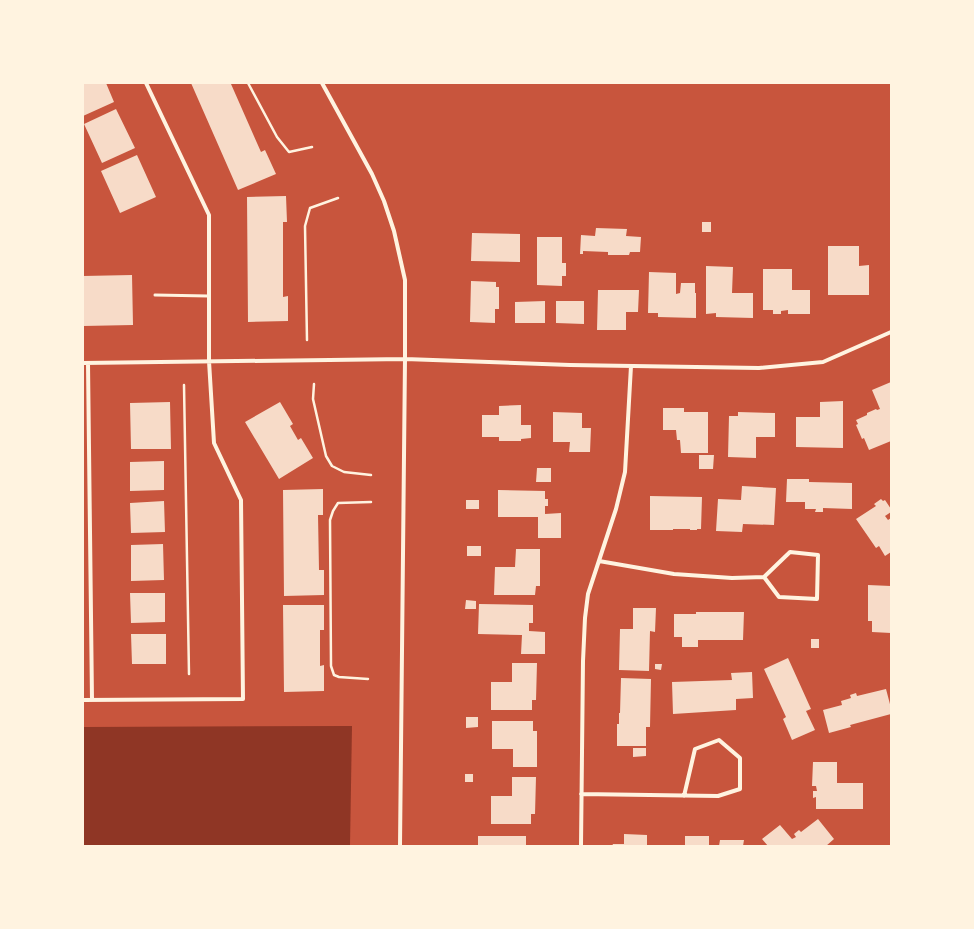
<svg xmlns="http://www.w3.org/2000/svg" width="974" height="929" viewBox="0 0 974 929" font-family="'Exo 2',sans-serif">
<rect width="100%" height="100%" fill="#c8553d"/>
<!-- water -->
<path fill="#8f3625" d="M 352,726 L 350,846 L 83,846 L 83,727 Z"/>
<!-- building -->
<path fill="#f7dbc8" d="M 83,83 L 106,83 L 114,102 L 83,116 Z
M 191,83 L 234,83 L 231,84 L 261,152 L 265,150 L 276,174 L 238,190 Z
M 116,109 L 135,148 L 102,163 L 84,124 Z
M 137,155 L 156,197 L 120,213 L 101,171 Z
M 286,196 L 287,222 L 283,222 L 283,297 L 288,296 L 288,321 L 248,322 L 247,197 Z
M 702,222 L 711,222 L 711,232 L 702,232 Z
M 596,228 L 627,229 L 626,236 L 641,237 L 640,252 L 630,252 L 629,255 L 608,255 L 608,252 L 583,251 L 583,254 L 580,254 L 581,235 L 595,236 Z
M 472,233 L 520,234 L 520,262 L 471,261 Z
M 537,237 L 562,237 L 562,263 L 566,263 L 566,276 L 562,276 L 562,286 L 537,285 Z
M 828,246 L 859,246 L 859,266 L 869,265 L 869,295 L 828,295 Z
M 706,266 L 733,267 L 732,293 L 753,293 L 753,318 L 716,317 L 716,313 L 706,314 Z
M 763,269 L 792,269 L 792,290 L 810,290 L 810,314 L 788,314 L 788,310 L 781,311 L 781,314 L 773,314 L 773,310 L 763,310 Z
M 649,272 L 676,273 L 676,294 L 680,293 L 681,283 L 695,283 L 695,293 L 696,293 L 696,318 L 658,317 L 658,313 L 648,313 Z
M 132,275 L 133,325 L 83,326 L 83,276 Z
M 471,281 L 496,282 L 496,287 L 499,287 L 499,309 L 495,309 L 495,323 L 470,322 Z
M 598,290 L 639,290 L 638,312 L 626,312 L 626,330 L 597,330 Z
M 545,301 L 545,323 L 515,323 L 515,302 Z
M 556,301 L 584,301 L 584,324 L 556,323 Z
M 891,382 L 891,441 L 869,450 L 864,438 L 862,439 L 856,425 L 858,424 L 856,420 L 867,415 L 867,413 L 876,409 L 877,410 L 880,409 L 872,390 Z
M 843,401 L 843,448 L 796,447 L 796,417 L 820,417 L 820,402 Z
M 170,402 L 171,449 L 131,449 L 130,403 Z
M 280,402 L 293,424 L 290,426 L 298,440 L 301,438 L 313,458 L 279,479 L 245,422 Z
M 521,405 L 521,425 L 531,425 L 531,438 L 521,439 L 521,441 L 499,441 L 499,437 L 482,437 L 482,415 L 499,415 L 499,406 Z
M 663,408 L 684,408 L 684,412 L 708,412 L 708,453 L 681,453 L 680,440 L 677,440 L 676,430 L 663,430 Z
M 553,412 L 582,413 L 582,428 L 591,428 L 590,452 L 569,452 L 570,442 L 553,442 Z
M 738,412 L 775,413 L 775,437 L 756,437 L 756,458 L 728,457 L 729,416 L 738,416 Z
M 699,455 L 714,455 L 713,469 L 699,469 Z
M 164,461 L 164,490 L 130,491 L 130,462 Z
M 537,468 L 551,468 L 551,482 L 536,482 Z
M 787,479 L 809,479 L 809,482 L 852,483 L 852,509 L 823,508 L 823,512 L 815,512 L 816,509 L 805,509 L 805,502 L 786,502 Z
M 742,486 L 776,488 L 774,525 L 743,524 L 742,532 L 716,531 L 718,499 L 741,500 Z
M 323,489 L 323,515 L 318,515 L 319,570 L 324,570 L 324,595 L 284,596 L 283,490 Z
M 498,490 L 545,491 L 545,499 L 548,499 L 548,506 L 545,506 L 545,514 L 561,513 L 561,538 L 538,538 L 538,517 L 498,517 Z
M 650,496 L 702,497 L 701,529 L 697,529 L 697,530 L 690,530 L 690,529 L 673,529 L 673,530 L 650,530 Z
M 881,499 L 883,501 L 885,500 L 891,509 L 891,512 L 885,516 L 888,520 L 891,518 L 891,552 L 885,556 L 879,546 L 876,548 L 856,519 L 876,506 L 874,504 Z
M 466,500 L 479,500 L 479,509 L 466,509 Z
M 164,501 L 165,532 L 131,533 L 130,503 Z
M 163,544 L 164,580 L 131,581 L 131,545 Z
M 467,546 L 481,546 L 481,556 L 467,556 Z
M 516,549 L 540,549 L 540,586 L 536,586 L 535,595 L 494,595 L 495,567 L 515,567 Z
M 868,585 L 891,586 L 891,633 L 872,632 L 872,621 L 868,621 Z
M 130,593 L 165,593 L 165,622 L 131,623 Z
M 466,600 L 476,601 L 476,609 L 465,609 Z
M 479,604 L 533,605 L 533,623 L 529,623 L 529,631 L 545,632 L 545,654 L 521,654 L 522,635 L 478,634 Z
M 283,605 L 324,605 L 324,630 L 320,630 L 320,666 L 324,665 L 324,691 L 284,692 Z
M 633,608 L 656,608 L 655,632 L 650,631 L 649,671 L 619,670 L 620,629 L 633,629 Z
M 696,612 L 744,612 L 743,640 L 698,640 L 698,647 L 682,647 L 682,637 L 674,637 L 674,614 L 696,614 Z
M 131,634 L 166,634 L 166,664 L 132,664 Z
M 811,639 L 819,639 L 819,648 L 811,648 Z
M 788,658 L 811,709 L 806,711 L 815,730 L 792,740 L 783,719 L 786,717 L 764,669 Z
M 512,663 L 537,663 L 536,700 L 532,700 L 532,710 L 491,710 L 491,682 L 512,682 Z
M 655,664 L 662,664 L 661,670 L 655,669 Z
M 752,672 L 753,698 L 736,699 L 736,710 L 673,714 L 672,682 L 732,680 L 731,673 Z
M 621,678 L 651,679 L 650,727 L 646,727 L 646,746 L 617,746 L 617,724 L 619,724 L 619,713 L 620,713 Z
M 886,689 L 891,708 L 891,714 L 850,725 L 851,727 L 829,733 L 823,710 L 842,705 L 841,701 L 851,698 L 850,695 L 856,693 L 857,696 Z
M 466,717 L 478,717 L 478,727 L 466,728 Z
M 492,721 L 533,721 L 533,731 L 537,731 L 537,767 L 513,767 L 513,749 L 492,749 Z
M 633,748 L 646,748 L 646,756 L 633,757 Z
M 813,762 L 837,762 L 837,783 L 863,783 L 863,809 L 816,809 L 816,797 L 813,798 L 813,791 L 817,791 L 816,786 L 812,786 Z
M 465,774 L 473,774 L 473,782 L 465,782 Z
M 512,777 L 536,777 L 535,814 L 531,814 L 531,824 L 491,824 L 491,796 L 512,796 Z
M 818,819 L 834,839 L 826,846 L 768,846 L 762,839 L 780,825 L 792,839 L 796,837 L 794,834 L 799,830 L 801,832 Z
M 624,834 L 647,835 L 647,846 L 612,846 L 613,844 L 624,844 Z
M 478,836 L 526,836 L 526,846 L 478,846 Z
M 685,836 L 709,836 L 709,846 L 685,846 Z
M 720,840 L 744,840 L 743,846 L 719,846 Z"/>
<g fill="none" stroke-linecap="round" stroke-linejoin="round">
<!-- path -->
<path stroke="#fff3e0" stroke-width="2.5" d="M 248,83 L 277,137 L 289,152 L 312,147
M 307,340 L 305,226 L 310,208 L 338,198
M 314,384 L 313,399 L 326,456 L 332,466 L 344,472 L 371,475
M 184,385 L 189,674
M 368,679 L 339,677 L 334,675 L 331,666 L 330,520 L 333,511 L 338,503 L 371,502"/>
<!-- service -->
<path stroke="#fff3e0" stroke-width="3" d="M 155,295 L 208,296"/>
<!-- minor -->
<path stroke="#fff3e0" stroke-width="4" d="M 322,83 L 372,174 L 384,201 L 394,231 L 405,280 L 405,359 L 400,846
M 83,363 L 405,359 L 570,365 L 759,368 L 823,362 L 891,332
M 88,363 L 92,700
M 599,561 L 674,574 L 732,578 L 764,577 L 779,597 L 817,599 L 818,555 L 790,552 L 764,577
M 83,700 L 243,699 L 241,500 L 214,443 L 209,361 L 209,215 L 146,83
M 581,794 L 718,796 L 740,789 L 740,758 L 719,740 L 695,749 L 684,796
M 581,846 L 583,661 L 585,618 L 588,594 L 616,509 L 625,472 L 631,366"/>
</g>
<!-- border -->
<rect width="974" height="929" fill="none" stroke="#fff3e0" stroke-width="168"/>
</svg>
